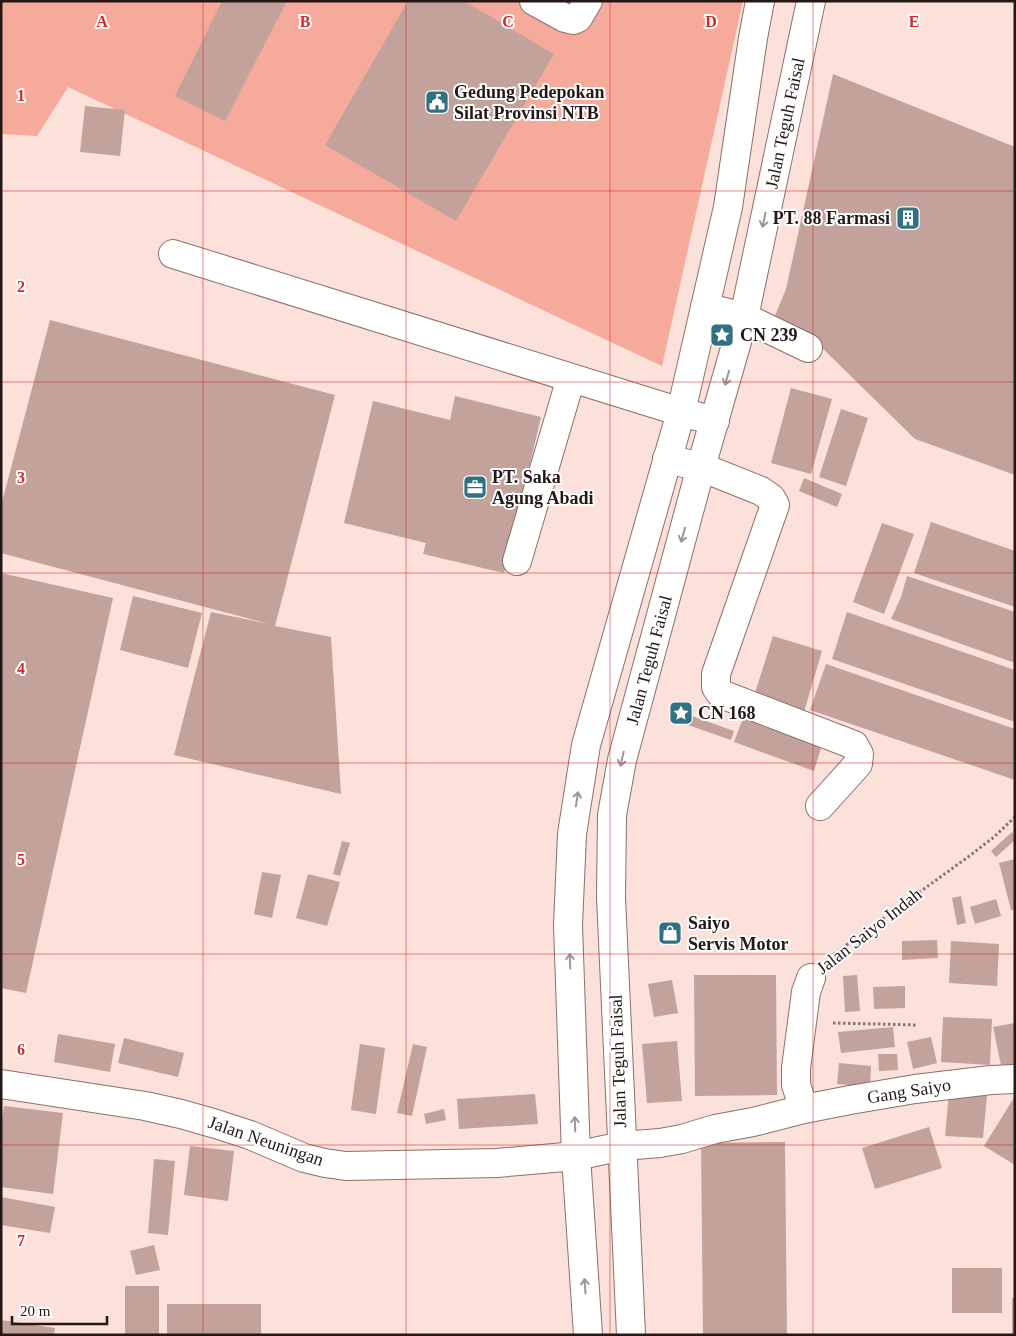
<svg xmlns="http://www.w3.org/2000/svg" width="1016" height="1336" viewBox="0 0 1016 1336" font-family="'Times New Roman',serif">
<rect width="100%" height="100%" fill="#fce0da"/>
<!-- green -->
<path fill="#f5aa9b" d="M 1,1 L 743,1 L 662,366 L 68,87 L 37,136 L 1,134 Z"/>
<!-- building -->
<path fill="#c2a29b" d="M 222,1 L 287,1 L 225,121 L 175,96 Z
M 408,1 L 464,1 L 554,54 L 456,221 L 325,145 Z
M 833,74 L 1015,147 L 1015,475 L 915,439 L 813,339 L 774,318 L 786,289 Z
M 85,106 L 125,110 L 120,156 L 80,152 Z
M 50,320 L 335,395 L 275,626 L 331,637 L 341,794 L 174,755 L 211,612 L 269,624 L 1,553 L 1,506 Z
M 791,388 L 832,399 L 811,474 L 771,463 Z
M 455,396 L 541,417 L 504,573 L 423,554 L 426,543 L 344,523 L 373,401 L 450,420 Z
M 841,409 L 868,418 L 846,486 L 819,477 Z
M 804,478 L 842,494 L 837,507 L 799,491 Z
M 931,522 L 1015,551 L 1015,607 L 914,573 Z
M 882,523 L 914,534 L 884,614 L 853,602 Z
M 1,573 L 113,598 L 26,993 L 1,988 Z
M 907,576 L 1015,612 L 1015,663 L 891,619 L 901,597 Z
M 133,596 L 202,613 L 188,668 L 120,650 Z
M 847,612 L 1015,670 L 1015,722 L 832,659 Z
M 773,636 L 822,651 L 804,712 L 754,696 Z
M 826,664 L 1015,729 L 1015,780 L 810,710 Z
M 675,710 L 734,731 L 731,740 L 671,719 Z
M 743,718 L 822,745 L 814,771 L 734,742 Z
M 1012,832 L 1015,835 L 1015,840 L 996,857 L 991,851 Z
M 342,841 L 350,843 L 340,876 L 333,874 Z
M 1015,859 L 1015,910 L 1011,910 L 999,863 Z
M 262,872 L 281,875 L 272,918 L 254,914 Z
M 308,874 L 340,882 L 327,926 L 296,918 Z
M 961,896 L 966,923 L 957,925 L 952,898 Z
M 996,899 L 1001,916 L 975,924 L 970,907 Z
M 937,940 L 938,958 L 902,960 L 902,941 Z
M 951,941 L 999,944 L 997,986 L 949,983 Z
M 694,975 L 776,975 L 777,1095 L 695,1096 Z
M 857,975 L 860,1011 L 845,1012 L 843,976 Z
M 672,980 L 678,1013 L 654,1017 L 648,984 Z
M 905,986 L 905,1008 L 874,1009 L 873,987 Z
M 943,1017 L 992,1019 L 990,1065 L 941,1062 Z
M 1015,1023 L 1015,1067 L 1002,1070 L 993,1027 Z
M 893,1027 L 895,1047 L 841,1053 L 838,1032 Z
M 58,1034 L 115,1044 L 110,1072 L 54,1062 Z
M 931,1037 L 937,1063 L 913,1069 L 907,1042 Z
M 124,1038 L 184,1053 L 178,1077 L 118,1063 Z
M 677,1041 L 682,1101 L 647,1103 L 642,1044 Z
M 360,1044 L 385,1048 L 376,1114 L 351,1110 Z
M 413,1044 L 427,1047 L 412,1116 L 397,1113 Z
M 878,1054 L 897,1054 L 898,1070 L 879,1071 Z
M 839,1063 L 871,1066 L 870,1087 L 837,1084 Z
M 949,1093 L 987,1096 L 983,1138 L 945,1136 Z
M 535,1094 L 538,1124 L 459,1129 L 457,1099 Z
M 1015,1096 L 1015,1165 L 984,1146 Z
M 4,1106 L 63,1113 L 53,1194 L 1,1187 L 1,1128 Z
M 444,1109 L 446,1120 L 426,1124 L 424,1114 Z
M 929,1127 L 942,1168 L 875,1189 L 862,1148 Z
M 785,1142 L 787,1335 L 703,1335 L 701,1143 Z
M 190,1146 L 234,1151 L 228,1201 L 184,1195 Z
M 154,1159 L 175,1161 L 168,1235 L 148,1233 Z
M 1,1197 L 55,1207 L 50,1233 L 1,1225 Z
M 154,1245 L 160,1270 L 136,1275 L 130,1251 Z
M 952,1268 L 1002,1268 L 1002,1313 L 952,1313 Z
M 125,1286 L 159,1286 L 159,1335 L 125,1335 Z
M 1012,1298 L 1015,1298 L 1015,1335 L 1012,1335 Z
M 167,1304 L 261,1304 L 261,1335 L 167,1335 Z
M 1,1320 L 55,1328 L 54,1335 L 1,1335 Z"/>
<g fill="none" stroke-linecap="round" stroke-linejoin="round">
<!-- minor casing -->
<g stroke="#8e6f69" stroke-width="30">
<path id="minor" d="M 534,1 L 565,18 L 573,20 L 578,18 L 588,1
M 173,254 L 681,412 L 715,421
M 705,307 L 744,317 L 808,348
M 667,459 L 701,467 L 761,491 L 771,498 L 775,505 L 716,674 L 716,687 L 721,694 L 854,745 L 859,754 L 858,764 L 820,806
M 517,561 L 571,378
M 804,1109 L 796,1085 L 796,1068 L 806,992 L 811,978
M 622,1146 L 660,1143 L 682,1139 L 715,1129 L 753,1122 L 804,1109 L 850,1100 L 915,1089 L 991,1080 L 1015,1079"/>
</g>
<!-- major casing -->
<g stroke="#8e6f69" stroke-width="30">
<path id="major" d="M 1,1084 L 145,1106 L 181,1114 L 216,1124 L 250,1135 L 304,1158 L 325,1163 L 346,1166 L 497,1163 L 576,1156 L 622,1146"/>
</g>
<!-- highway casing -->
<g stroke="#8e6f69" stroke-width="30">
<path id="highway" d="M 588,1335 L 576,1156 L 568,925 L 572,834 L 586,745 L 681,412 L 728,207 L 753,38 L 760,1
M 631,1335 L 611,897 L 612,815 L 622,760 L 701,467 L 744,317 L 811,1"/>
</g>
<!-- path -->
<path stroke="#887571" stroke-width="3" stroke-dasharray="2.5 2.5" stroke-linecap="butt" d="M 830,957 L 968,857 L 994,837 L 1015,817
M 833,1023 L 918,1025"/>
<!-- minor -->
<use href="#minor" stroke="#fff" stroke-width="28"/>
<!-- major -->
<use href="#major" stroke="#fff" stroke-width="28"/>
<!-- highway -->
<use href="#highway" stroke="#fff" stroke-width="28"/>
</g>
<!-- one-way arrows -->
<defs><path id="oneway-shaft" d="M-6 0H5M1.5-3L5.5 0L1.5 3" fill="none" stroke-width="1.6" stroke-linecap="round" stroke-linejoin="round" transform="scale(1.25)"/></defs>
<g stroke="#9c9796">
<use href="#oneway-shaft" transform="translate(764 220) rotate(102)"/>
<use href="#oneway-shaft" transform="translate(727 378) rotate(106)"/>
<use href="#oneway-shaft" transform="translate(683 535) rotate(105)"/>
<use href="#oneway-shaft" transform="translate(622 759) rotate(103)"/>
<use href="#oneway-shaft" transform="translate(577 799) rotate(-81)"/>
<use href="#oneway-shaft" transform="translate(570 961) rotate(-92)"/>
<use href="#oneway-shaft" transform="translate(575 1124) rotate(-92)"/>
<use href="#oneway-shaft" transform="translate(585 1286) rotate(-94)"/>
</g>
<!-- grid -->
<path fill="none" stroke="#d62828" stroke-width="1" stroke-opacity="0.55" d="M 203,1 L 203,1335M 406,1 L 406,1335M 610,1 L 610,1335M 813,1 L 813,1335M 1,191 L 1015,191M 1,382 L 1015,382M 1,573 L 1015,573M 1,763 L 1015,763M 1,954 L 1015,954M 1,1145 L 1015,1145"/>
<!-- icons -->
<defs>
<g id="civic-square" transform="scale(1.25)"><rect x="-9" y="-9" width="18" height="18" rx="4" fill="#307284" stroke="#fff"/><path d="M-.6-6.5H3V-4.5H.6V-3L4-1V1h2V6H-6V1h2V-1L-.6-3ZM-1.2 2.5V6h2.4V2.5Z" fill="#fff"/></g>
<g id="building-square" transform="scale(1.25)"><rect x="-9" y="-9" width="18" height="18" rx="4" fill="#307284" stroke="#fff"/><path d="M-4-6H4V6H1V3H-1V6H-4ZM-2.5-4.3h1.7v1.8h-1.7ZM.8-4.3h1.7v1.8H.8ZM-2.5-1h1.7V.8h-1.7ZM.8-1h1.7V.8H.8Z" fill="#fff"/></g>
<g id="sight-square" transform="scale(1.25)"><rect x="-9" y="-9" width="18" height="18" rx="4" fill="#307284" stroke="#fff"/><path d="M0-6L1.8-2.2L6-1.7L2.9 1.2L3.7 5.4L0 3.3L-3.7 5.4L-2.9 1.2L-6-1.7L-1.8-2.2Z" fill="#fff"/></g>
<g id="office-square" transform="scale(1.25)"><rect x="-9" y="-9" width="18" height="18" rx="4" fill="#307284" stroke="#fff"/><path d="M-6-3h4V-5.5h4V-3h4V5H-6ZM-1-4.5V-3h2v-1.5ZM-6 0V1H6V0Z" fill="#fff"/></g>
<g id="shop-square" transform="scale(1.25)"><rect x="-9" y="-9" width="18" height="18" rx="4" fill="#307284" stroke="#fff"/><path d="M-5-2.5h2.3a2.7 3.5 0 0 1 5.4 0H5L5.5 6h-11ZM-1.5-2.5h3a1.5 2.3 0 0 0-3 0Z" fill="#fff"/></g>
</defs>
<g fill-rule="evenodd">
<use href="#civic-square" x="437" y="102"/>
<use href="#building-square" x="908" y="218"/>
<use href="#sight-square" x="722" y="335"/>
<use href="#office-square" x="475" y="487"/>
<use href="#sight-square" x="681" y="713"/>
<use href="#shop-square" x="670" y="933"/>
</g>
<g text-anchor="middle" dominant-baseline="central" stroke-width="4" stroke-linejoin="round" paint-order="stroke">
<!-- poi labels -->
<g font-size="18" font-weight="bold" fill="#241816" stroke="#fff" text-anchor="start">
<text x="454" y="92">Gedung Pedepokan<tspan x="454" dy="21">Silat Provinsi NTB</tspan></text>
<text x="890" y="218" text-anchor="end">PT. 88 Farmasi</text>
<text x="740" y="335">CN 239</text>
<text x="492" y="477">PT. Saka<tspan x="492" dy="21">Agung Abadi</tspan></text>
<text x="698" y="713">CN 168</text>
<text x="688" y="923">Saiyo<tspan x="688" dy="21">Servis Motor</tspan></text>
</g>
<!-- street labels -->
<g font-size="18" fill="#241816" stroke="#fff">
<text transform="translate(785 123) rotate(-78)">Jalan Teguh Faisal</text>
<text transform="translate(649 660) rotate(-75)">Jalan Teguh Faisal</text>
<text transform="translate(869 931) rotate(-38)">Jalan Saiyo Indah</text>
<text transform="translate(618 1061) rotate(-92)">Jalan Teguh Faisal</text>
<text transform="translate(909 1091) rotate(-9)">Gang Saiyo</text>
<text transform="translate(266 1141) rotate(19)">Jalan Neuningan</text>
</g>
</g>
<g font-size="16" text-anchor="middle" font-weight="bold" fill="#d62828" stroke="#fff" stroke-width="4" stroke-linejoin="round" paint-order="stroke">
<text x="102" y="27">A</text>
<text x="305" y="27">B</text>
<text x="508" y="27">C</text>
<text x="711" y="27">D</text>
<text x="914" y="27">E</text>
<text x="21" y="101">1</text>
<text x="21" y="292">2</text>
<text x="21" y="483">3</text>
<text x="21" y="674">4</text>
<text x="21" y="865">5</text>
<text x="21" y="1055">6</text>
<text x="21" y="1246">7</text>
</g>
<!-- border -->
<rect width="1016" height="1336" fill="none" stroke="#241816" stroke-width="5"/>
<!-- scale -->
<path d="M12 1316v8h95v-8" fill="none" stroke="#241816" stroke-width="2.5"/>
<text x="20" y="1316" font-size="15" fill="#241816" stroke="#ffffff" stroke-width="4" paint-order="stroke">20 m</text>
</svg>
